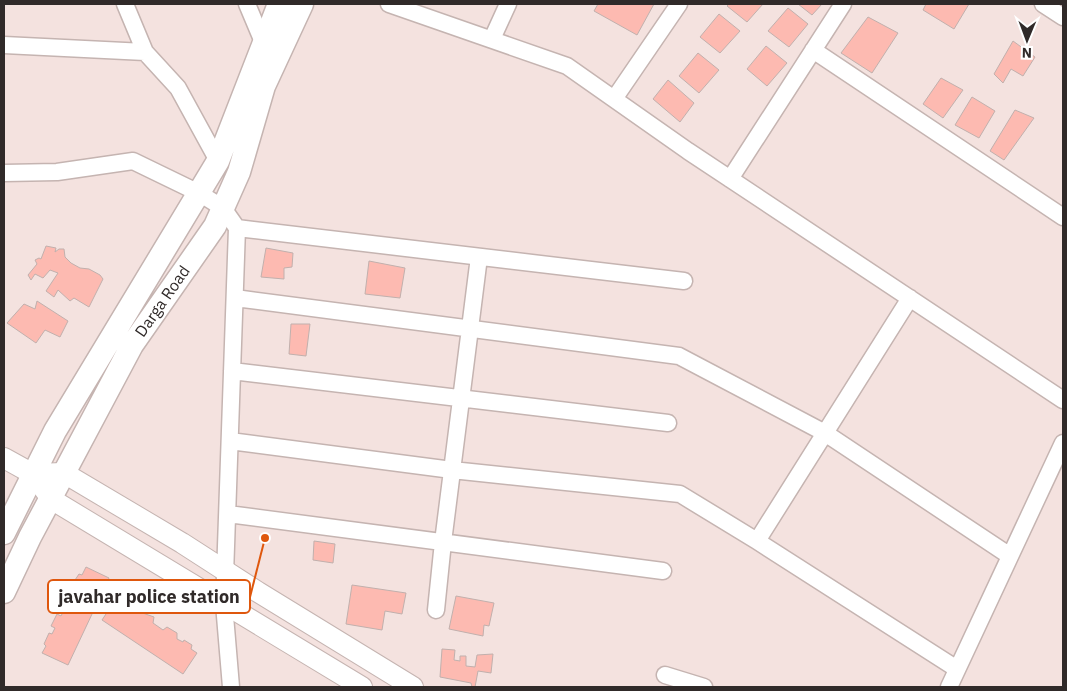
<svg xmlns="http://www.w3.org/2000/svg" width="1067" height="691" viewBox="0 0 1067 691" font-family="'IBM Plex Sans',sans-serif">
<rect width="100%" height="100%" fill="#f4e2df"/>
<!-- building -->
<path fill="#fdbab1" stroke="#c1b0ad" d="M 598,4 L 654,4 L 637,35 L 594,11 Z
M 729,4 L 763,4 L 747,22 L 727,6 Z
M 798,4 L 822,4 L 812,15 Z
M 926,4 L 969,4 L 954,29 L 923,10 Z
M 788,8 L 808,24 L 789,47 L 768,31 Z
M 719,14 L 740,31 L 720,53 L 700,37 Z
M 868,17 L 898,33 L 872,73 L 841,53 Z
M 1013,41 L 1035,57 L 1023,76 L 1011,69 L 1003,83 L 994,74 Z
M 766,46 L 787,63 L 767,86 L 747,69 Z
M 698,53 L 719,70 L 699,93 L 679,76 Z
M 941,78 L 963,90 L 943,118 L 923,104 Z
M 668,80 L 694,103 L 680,122 L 653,99 Z
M 972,97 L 995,111 L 979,138 L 955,125 Z
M 1015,110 L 1034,118 L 1004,160 L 990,151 Z
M 46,246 L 56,248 L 55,252 L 59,249 L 64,249 L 65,257 L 71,263 L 80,268 L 89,269 L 100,275 L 103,279 L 89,307 L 74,298 L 70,301 L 58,290 L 54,297 L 46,291 L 58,273 L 50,270 L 43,278 L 35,274 L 31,280 L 28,275 L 37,264 L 35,260 L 39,258 L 41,259 Z
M 266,248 L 293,253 L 292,267 L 284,268 L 284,279 L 261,277 Z
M 369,261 L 405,268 L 400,298 L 365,294 Z
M 37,301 L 68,321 L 60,337 L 45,330 L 36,343 L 7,323 L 24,304 L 35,309 Z
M 291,324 L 310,324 L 306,356 L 289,354 Z
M 314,541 L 335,544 L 333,563 L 313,560 Z
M 86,567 L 109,578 L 68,665 L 42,653 L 46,646 L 44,644 L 49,633 L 52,634 L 55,628 L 51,626 L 57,614 L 61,616 L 67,604 L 63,600 L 69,590 L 74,592 L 77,585 L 73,583 L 79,574 L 82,575 Z
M 352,585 L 406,593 L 402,614 L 385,611 L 382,630 L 346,624 Z
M 120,593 L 129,599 L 124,606 L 127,609 L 132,602 L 137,606 L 137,611 L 154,617 L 153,623 L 163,630 L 167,627 L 177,633 L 177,639 L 183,642 L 184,640 L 192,645 L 191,649 L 197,653 L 183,674 L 102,620 Z
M 456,596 L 494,603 L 489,626 L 484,625 L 483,636 L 449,629 Z
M 442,649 L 455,650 L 454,660 L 460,661 L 460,656 L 466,656 L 466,666 L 475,667 L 477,655 L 493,654 L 491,673 L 478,671 L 475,687 L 472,687 L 471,683 L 440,677 Z"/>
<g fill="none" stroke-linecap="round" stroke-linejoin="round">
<!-- minor casing -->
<g stroke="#c5b4b1" stroke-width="19">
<path id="minor" d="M 125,4 L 145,52 L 178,88 L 218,161
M 247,4 L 263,42
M 389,4 L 567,66 L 688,151 L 1063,400
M 1043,4 L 1063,17
M 492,39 L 508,4
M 4,45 L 145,52
M 813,50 L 1063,217
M 614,99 L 679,4
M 4,173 L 57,172 L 133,161 L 199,193 L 223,208 L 237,228 L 224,604 L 231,687
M 730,179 L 843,4
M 237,228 L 684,281
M 235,298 L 679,356 L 825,433 L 1010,556
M 232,371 L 668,423
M 230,441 L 452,470 L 680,494 L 757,541 L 957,669
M 228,514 L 663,571
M 757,541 L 910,298
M 436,610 L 443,542 L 479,257
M 665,675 L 704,687
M 949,687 L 1063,443"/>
</g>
<!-- tertiary casing -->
<g stroke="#c5b4b1" stroke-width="22">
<path id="tertiary" d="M 4,458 L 33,474 L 51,499 L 362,687
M 33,474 L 64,473 L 182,543 L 258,592 L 413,687"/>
</g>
<!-- secondary casing -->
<g stroke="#c5b4b1" stroke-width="25">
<path id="secondary" d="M 4,533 L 55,431 L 218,161 L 279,4
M 4,592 L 30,537 L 132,345 L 215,226 L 239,172 L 264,86 L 302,4"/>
</g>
<!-- minor -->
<use href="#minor" stroke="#fff" stroke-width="16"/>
<!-- tertiary -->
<use href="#tertiary" stroke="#fff" stroke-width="20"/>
<!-- secondary -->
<use href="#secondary" stroke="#fff" stroke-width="22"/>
</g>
<g text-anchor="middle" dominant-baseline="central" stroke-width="4" stroke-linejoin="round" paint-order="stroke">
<!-- street labels -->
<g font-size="16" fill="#302a29" stroke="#fff">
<text transform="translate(162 301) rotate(-55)">Darga Road</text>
</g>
</g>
<!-- callouts -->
<path fill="none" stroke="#df570d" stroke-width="2" d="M265 538L250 597"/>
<circle fill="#df570d" stroke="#fff" stroke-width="2" cx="265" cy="538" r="5"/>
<rect fill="#fff" stroke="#df570d" stroke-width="2" x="48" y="580" width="202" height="33" rx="5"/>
<g font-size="18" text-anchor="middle" font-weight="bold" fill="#302a29">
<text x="149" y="603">javahar police station</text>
</g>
<!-- border -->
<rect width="1067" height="691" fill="none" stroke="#302a29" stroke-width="10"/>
<!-- north arrow -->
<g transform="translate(1027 40) rotate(181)" stroke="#ffffff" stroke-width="4" paint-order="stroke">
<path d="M0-4L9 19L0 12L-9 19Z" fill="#302a29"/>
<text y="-8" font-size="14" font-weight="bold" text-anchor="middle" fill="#302a29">N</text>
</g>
</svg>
